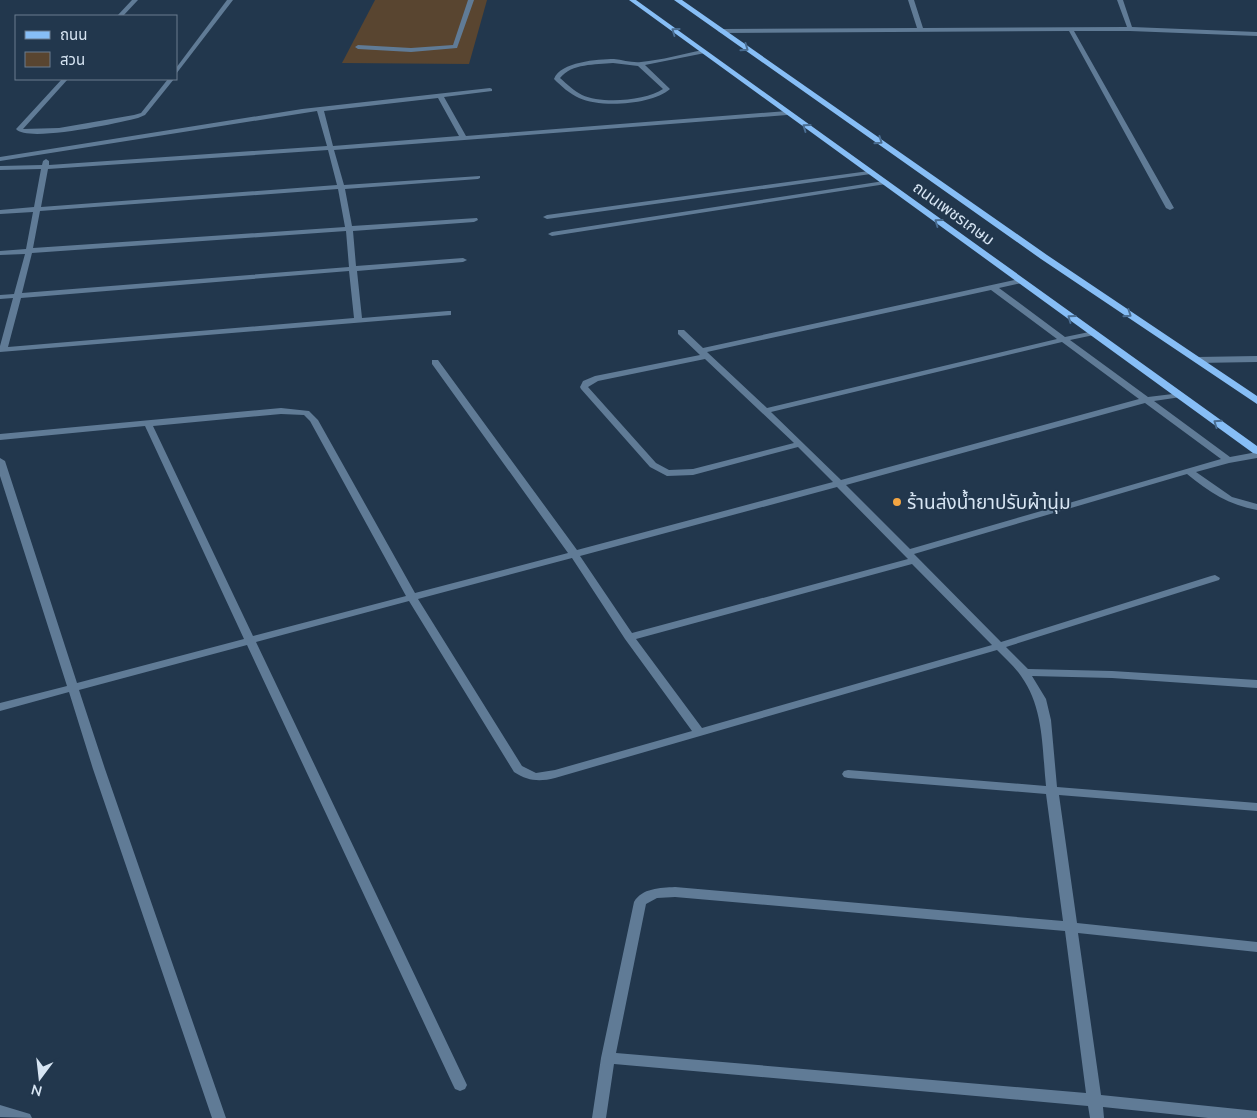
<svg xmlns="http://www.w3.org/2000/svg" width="1257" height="1118" viewBox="0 0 1257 1118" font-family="Mulish,'Noto Sans Thai',sans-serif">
<rect width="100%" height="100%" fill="#22374d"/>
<!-- green -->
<path fill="#594530" d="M 375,0 L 487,0 L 469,64 L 342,63 Z"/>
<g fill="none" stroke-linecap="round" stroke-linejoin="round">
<!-- lane -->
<path fill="#607b96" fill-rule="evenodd" d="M 468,0 L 474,0 L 457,48 L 411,52 L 358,49 L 355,47 L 358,45 L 411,48 L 453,45 Z
M 703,50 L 705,51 L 705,53 L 645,65 L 670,89 C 652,105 600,108 579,98 C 570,94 561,86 554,79 C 560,62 598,59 614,59 C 623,60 632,63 641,62 C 662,60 683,54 703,50 ZM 613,63 L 638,66 L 663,89 C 646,101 601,104 582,95 C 574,91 567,84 560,78 C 572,63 595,65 613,63 Z"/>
<!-- street -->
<path fill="#607b96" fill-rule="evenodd" d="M 132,0 L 138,0 L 123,16 L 117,16 Z
M 227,0 L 233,0 L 176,74 L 176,68 Z
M 908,0 L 914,0 L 923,28 L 1127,27 L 1117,0 L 1123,0 L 1132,27 L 1257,32 L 1257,36 L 1130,31 L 1074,31 L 1174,208 L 1170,210 L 1166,208 L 1069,31 L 721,33 L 718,31 L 721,29 L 917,28 Z
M 62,79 L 68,79 L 23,129 L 59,128 L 134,115 L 141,113 L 168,79 L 174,79 L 145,115 L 138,118 C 119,123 27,143 16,129 L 17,128 Z
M 490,88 L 492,89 L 492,91 L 444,97 L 466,136 L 787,111 L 790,113 L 787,115 L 334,150 L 344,185 L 480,176 L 480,178 L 478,179 L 345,189 L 352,226 L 477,218 L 478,220 L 474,222 L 353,231 L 356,266 L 463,258 L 467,260 L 463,262 L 357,271 L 362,318 L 448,311 L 451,311 L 451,315 L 0,352 L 0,346 L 13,298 L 0,299 L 0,295 L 14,294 L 25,254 L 0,255 L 0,251 L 26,249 L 33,212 L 0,214 L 0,210 L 34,207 L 41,169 L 0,170 L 0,166 L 42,165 L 43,161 L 46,159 L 49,161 L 49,165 L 327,146 L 317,111 L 0,161 L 0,157 L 302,109 ZM 438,98 L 459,136 L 333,146 L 324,111 ZM 328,150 L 337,185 L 41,207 L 48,169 ZM 338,189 L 345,227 L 33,248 L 40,211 ZM 346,231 L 349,267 L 22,293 L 32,253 ZM 349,271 L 354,318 L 8,347 L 21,298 Z
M 869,171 L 872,173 L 871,174 L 547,219 L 543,217 L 547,215 Z
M 884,181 L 886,182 L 886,184 L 552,236 L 548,234 L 552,232 Z
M 1019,279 L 1022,279 L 1022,283 L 999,288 L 1065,337 L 1094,331 L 1094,335 L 1070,340 L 1148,397 L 1181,393 L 1182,395 L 1181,397 L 1154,401 L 1230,457 L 1257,452 L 1257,458 L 1229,463 L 1196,472 L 1232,497 L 1257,504 L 1257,510 C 1229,505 1209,492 1187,474 L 914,554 L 1001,642 L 1211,576 L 1215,575 L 1220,578 L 1219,580 L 1006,647 L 1028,669 L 1112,671 L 1257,680 L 1257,688 L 1112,678 L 1032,676 L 1046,699 L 1051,720 L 1057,787 L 1257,803 L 1257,811 L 1059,795 L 1077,923 L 1257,942 L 1257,952 L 1078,933 L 1101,1095 L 1257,1111 L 1257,1118 L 1208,1118 L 1103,1107 L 1104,1118 L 1090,1118 L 1088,1106 L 614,1064 L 606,1118 L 592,1118 L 601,1058 L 634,902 C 642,888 660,888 675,887 L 1063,921 L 1046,794 L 848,778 L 844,777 L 842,774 L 844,771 L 848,770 L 1046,786 C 1042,748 1044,708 1021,676 C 1015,667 1005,658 997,650 L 555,778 C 539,782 528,781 514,772 L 409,601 L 256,642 L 467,1085 L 465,1089 L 460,1091 L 455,1089 L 453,1085 L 247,645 L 79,690 L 105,769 L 226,1118 L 212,1118 L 93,769 L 69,692 L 0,711 L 0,703 L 67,686 L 0,476 L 0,458 L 5,461 L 77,683 L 244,639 L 145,426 L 0,440 L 0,434 L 281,408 L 309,411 L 318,420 L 415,593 L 568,553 L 432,364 L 432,360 L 438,360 L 577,550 L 833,482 L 798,447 L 693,475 L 667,476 L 650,467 L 581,389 L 580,387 L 583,381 L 595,376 L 700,355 L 678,334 L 678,330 L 684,330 L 703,348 ZM 991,290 L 1057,339 L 767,408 L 707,352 ZM 1062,342 L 1139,399 L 841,480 L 771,412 ZM 705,359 L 794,443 L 693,469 L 669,470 L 656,463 L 588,387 L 598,381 ZM 1145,403 L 1221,459 L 910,549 L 846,485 ZM 281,414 L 304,415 L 310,421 L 406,596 L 253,636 L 153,426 ZM 837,487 L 908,559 L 632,633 L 580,556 ZM 572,558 L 625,639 L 692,731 L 555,770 L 536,773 L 522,766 L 418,599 ZM 912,564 L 992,645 L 702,728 L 636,639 ZM 675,897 L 1065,931 L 1086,1093 L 616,1053 L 646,904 L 657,898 Z
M 1257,356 L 1257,362 L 1197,363 L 1193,360 L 1197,357 Z
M 0,1105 L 30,1114 L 32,1118 L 0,1117 Z"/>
<!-- primary -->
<path fill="#87bef6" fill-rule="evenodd" d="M 629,0 L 636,0 L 1257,446 L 1257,454 L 1253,453 Z
M 674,0 L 682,0 L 1047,255 L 1257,396 L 1257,404 L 1041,259 Z"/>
</g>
<!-- one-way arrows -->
<defs><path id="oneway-chevron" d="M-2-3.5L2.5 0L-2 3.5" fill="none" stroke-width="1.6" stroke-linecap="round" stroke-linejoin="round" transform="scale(1.25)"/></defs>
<g stroke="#4a6d91">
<use href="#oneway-chevron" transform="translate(675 31) rotate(-144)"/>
<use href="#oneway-chevron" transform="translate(745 48) rotate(35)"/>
<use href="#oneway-chevron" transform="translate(806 127) rotate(-144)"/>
<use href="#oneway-chevron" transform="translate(879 141) rotate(35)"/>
<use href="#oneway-chevron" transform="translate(938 222) rotate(-144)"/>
<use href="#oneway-chevron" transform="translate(1128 314) rotate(34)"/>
<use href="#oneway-chevron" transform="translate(1071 318) rotate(-144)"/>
<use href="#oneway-chevron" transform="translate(1217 423) rotate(-145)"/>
</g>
<!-- markers -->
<circle fill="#f3a542" stroke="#22374d" stroke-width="2" cx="897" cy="502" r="5"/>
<g text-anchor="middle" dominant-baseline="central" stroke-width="4" stroke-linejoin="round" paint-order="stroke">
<!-- far-street labels -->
<g font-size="16" fill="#d7e5f3" stroke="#22374d">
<text transform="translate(954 213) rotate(36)">ถนนเพชรเกษม</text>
</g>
<!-- poi labels -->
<g font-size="19" fill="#d7e5f3" stroke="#22374d" text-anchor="start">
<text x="907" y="502">ร้านส่งน้ำยาปรับผ้านุ่ม</text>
</g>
</g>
<!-- legend -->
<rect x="15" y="15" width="162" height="65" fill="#22374d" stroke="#6a7d8f"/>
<rect x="25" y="31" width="25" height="8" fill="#87bef6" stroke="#6a7d8f"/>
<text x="60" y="40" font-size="15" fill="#d7e5f3">ถนน</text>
<rect x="25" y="52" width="25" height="15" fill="#594530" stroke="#6a7d8f"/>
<text x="60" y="65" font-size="15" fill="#d7e5f3">สวน</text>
<!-- north arrow -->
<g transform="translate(40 1078) rotate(195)" stroke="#22374d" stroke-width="4" paint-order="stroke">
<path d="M0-4L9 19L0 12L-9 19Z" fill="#d7e5f3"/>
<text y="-8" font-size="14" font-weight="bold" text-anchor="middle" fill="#d7e5f3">N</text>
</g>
</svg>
